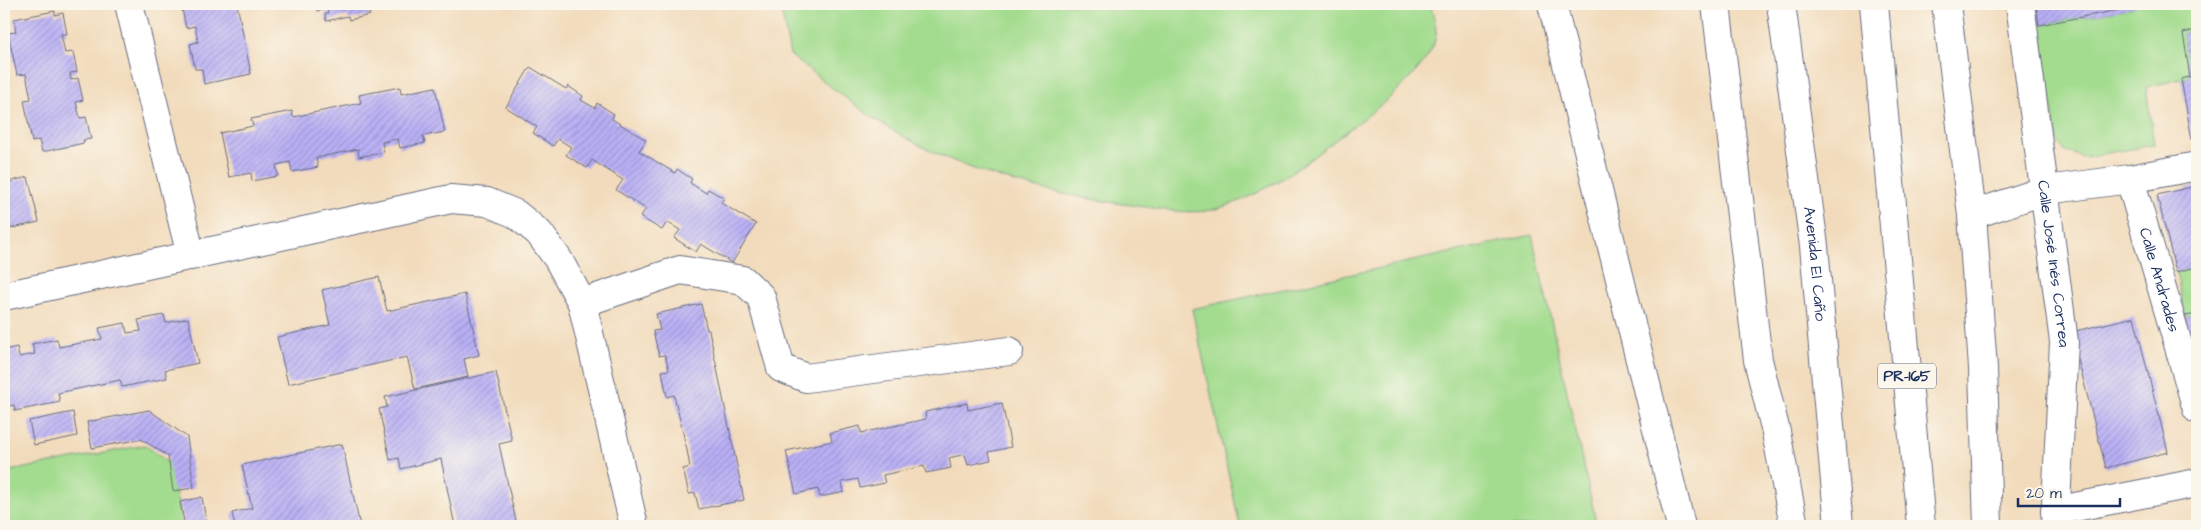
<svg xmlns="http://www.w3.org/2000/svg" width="2201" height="530" viewBox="0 0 2201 530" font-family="'Architects Daughter',sans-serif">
<defs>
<pattern id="building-hatch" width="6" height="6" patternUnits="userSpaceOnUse" patternTransform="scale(1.25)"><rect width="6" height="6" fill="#bab0f6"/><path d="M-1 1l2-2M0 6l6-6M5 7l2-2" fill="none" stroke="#9690ca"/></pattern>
</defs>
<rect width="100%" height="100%" fill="#fbf7ec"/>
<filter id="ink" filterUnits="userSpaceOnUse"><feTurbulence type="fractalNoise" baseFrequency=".02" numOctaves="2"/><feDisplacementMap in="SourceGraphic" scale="10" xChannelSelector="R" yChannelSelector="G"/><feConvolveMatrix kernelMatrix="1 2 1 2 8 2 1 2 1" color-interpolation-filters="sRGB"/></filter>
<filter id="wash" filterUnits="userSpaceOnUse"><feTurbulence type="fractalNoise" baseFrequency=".0096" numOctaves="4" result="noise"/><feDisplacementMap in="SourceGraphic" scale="20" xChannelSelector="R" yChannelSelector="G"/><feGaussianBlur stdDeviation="1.12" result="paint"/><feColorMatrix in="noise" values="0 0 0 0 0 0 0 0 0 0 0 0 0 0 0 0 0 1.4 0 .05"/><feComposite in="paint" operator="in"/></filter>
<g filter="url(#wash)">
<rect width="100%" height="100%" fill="#f2dbbc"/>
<!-- green -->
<path fill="#a3dc8e" stroke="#5f8676" d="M 780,4 L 1430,4 C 1432,13 1437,25 1436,35 C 1434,62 1384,104 1363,119 C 1317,153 1272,194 1216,209 C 1190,216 1157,208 1130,205 C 1040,193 952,171 875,119 C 846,99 818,77 790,55 Z
M 2134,4 L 2197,4 L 2197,30 L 2183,33 L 2190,77 L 2146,87 L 2154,145 L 2084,157 L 2065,152 L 2057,139 L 2039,25 L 2135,7 Z
M 1532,235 L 1597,526 L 1240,526 L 1192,309 Z
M 2197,267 L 2197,314 L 2185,316 L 2176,272 Z
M 145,445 L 170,464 L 182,526 L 4,526 L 4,472 Z"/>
<g id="blocks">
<!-- building -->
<path fill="url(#building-hatch)" d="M 181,4 L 237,4 L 251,74 L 204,84 L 202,69 L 195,69 L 190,44 L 198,42 L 195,26 L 186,28 Z
M 316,4 L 383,4 L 384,8 L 369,12 L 370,15 L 349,20 L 348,16 L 326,21 L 325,14 L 328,13 L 327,9 L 317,11 Z
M 2036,4 L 2134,4 L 2135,7 L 2039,25 Z
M 55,11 L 55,15 L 63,13 L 67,34 L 61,34 L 65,53 L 73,52 L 77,72 L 70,73 L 71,80 L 78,78 L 83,100 L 76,102 L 80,118 L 86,117 L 91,139 L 83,140 L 84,143 L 42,152 L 39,140 L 32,142 L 24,100 L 31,99 L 26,74 L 17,75 L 8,33 L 16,32 L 14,19 Z
M 2197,30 L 2197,139 L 2192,140 L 2181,79 L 2190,77 L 2183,33 Z
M 530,67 L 566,89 L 568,86 L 583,96 L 581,100 L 595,108 L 597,103 L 614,114 L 612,119 L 646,140 L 639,151 L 675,173 L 677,169 L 692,179 L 690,183 L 706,193 L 708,189 L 724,198 L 721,203 L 756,224 L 732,263 L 701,244 L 696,252 L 674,238 L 680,230 L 667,222 L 662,230 L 640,217 L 646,209 L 616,190 L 623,180 L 592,160 L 587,168 L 566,155 L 571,147 L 558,139 L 553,146 L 533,133 L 537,127 L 506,107 Z
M 400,87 L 401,94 L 435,87 L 445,132 L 423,136 L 425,143 L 400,148 L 398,139 L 382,142 L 384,152 L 359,157 L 358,149 L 316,158 L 318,167 L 292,172 L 290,162 L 276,165 L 278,176 L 252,181 L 251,173 L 229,177 L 220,133 L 253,126 L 251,119 L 292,111 L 293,117 L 361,103 L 359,95 Z
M 28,177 L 39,222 L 4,230 L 4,183 Z
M 2196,186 L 2197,267 L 2176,272 L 2157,195 Z
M 379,277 L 387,311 L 465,294 L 479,355 L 464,359 L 468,377 L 415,389 L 407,357 L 288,384 L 277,337 L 330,325 L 322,290 Z
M 701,304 L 707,330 L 709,330 L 744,500 L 699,509 L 695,493 L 689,494 L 683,469 L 690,467 L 687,450 L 674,395 L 667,397 L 662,371 L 669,370 L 665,355 L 659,356 L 653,331 L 660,330 L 656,314 Z
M 2197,314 L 2197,362 L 2195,362 L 2185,316 Z
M 164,315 L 166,323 L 188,318 L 198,363 L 165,370 L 167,378 L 122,387 L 120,380 L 58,393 L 60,402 L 15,411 L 14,405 L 4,407 L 4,350 L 17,347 L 19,357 L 35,354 L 32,344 L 57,339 L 59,347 L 102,339 L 99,328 L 125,323 L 127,333 L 141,331 L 138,320 Z
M 2134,317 L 2168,452 L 2106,468 L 2071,332 Z
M 496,372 L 512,441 L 499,444 L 517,526 L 455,526 L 441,459 L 401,469 L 399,458 L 390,460 L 379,409 L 387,407 L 385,397 Z
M 967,403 L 968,410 L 1002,403 L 1011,447 L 989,452 L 991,460 L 968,465 L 965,455 L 957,456 L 949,458 L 951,468 L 926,473 L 924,466 L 883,475 L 885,483 L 860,488 L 858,479 L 842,482 L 844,492 L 820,497 L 818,489 L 796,494 L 786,451 L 832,441 L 830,433 L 860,426 L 861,433 L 926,419 L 925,412 Z
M 149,410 L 187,437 L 194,488 L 173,491 L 168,456 L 141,439 L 92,448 L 87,422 Z
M 73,412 L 77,436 L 34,445 L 29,421 Z
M 342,444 L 360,526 L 235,526 L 232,513 L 252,508 L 242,465 Z
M 202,497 L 207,526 L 185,526 L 180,502 Z"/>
</g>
</g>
<g filter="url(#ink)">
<use href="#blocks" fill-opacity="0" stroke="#666b7f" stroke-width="1"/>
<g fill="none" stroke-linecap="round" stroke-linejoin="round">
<!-- minor casing -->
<g stroke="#666b7f" stroke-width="30">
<g id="minor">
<path d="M 129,4 L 191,256"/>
<path d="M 1552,4 L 1681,526"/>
<path id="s1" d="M 2020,4 L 2064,342 L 2055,526"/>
<path id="s2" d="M 2130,179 L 2197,409"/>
<path d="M 1972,215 L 2046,190 L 2130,179 L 2197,166"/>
<path d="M 4,296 L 451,199 L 487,202 L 516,214 L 539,233 L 558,259 L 582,303 L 634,526"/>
<path d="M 582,303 L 680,270 L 743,280 L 761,297 L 781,368 L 806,378 L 1009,351"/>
<path d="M 2055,511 L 2197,483"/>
</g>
</g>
<!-- major casing -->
<g stroke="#666b7f" stroke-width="30">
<path id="major" d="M 1946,4 L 1972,215"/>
</g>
<!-- highway casing -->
<g stroke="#666b7f" stroke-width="30">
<g id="highway">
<path d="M 1716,4 L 1758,360 L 1776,432 L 1794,526"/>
<path id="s3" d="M 1781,4 L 1814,246 L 1839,526"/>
<path d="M 1874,4 L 1921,526"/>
<path d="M 1553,8 L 1556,4"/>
<path d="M 1972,215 L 1983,368 L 1988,526"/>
</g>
</g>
<!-- minor -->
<use href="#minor" stroke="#fff" stroke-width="28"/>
<!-- major -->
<use href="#major" stroke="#fff" stroke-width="28"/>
<!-- highway -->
<use href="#highway" stroke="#fff" stroke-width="28"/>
</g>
</g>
<g text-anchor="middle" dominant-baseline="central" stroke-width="4" stroke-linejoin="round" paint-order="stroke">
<!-- shield labels -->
<rect fill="#fbf7ec" stroke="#5e6b89" stroke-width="1" x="1878" y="363.5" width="58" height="25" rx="4"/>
<g font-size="15" font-weight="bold" fill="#1b2f5e">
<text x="1907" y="376">PR-165</text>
</g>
<!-- street labels -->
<g font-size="16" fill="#1b2f5e" stroke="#fbf7ec">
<text stroke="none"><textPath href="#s1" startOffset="262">Calle José Inés Correa</textPath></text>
<text stroke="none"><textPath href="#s3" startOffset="262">Avenida El Caño</textPath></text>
<text stroke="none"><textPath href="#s2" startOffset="105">Calle Andrades</textPath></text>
</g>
</g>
<!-- margin -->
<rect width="2201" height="530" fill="none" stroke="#fbf7ec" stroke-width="20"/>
<!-- scale -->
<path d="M2018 498v8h102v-8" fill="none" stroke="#1b2f5e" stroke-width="2.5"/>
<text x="2026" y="498" font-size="15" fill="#1b2f5e" stroke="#fbf7ec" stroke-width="4" paint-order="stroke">20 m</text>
</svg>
